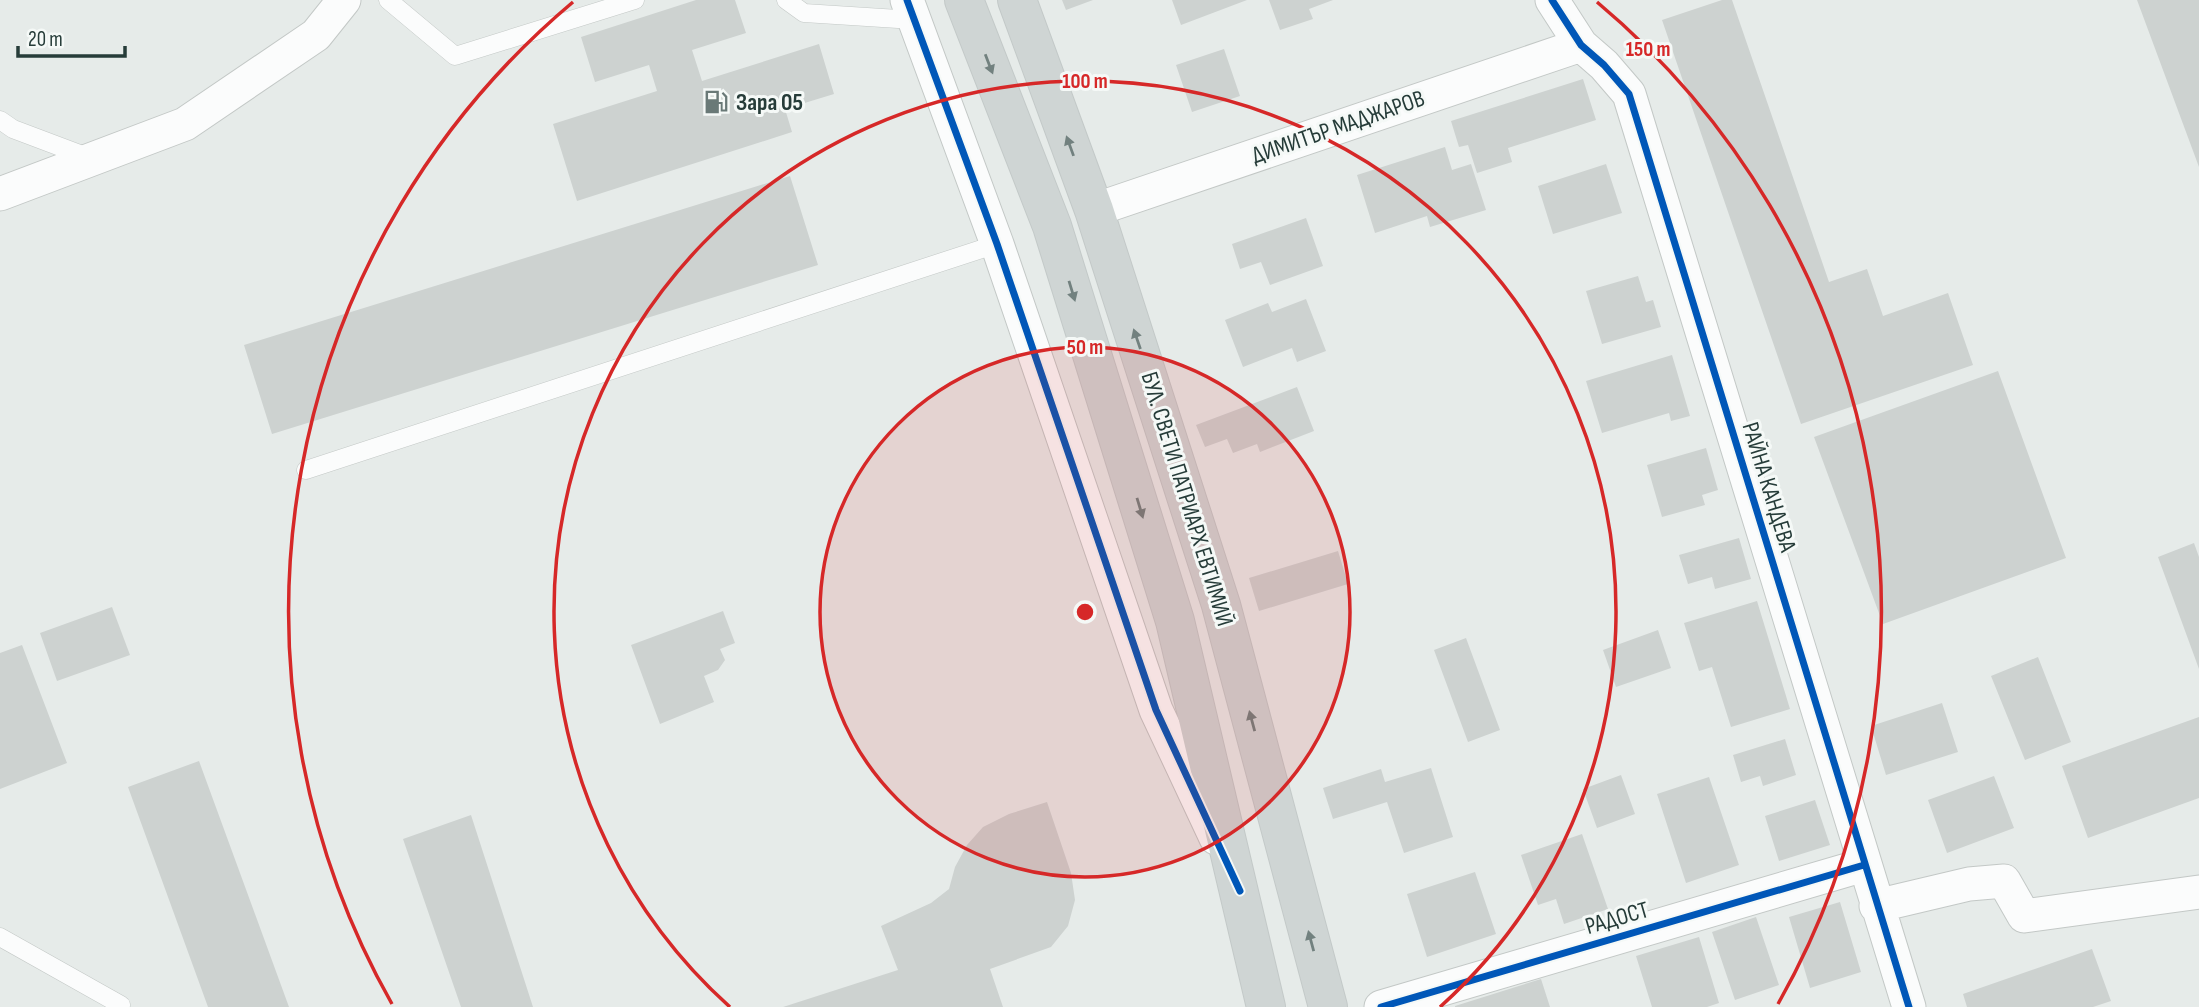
<svg xmlns="http://www.w3.org/2000/svg" width="2199" height="1007" viewBox="0 0 2199 1007" font-family="'Sofia Sans Condensed',sans-serif">
<rect width="100%" height="100%" fill="#e6ebe9"/>
<!-- building -->
<path fill="#cdd2d0" d="M 696,0 L 735,0 L 746,33 L 692,50 L 702,81 L 819,44 L 834,94 L 785,109 L 792,132 L 577,201 L 553,124 L 657,91 L 649,65 L 595,82 L 581,37 Z
M 1062,0 L 1093,0 L 1066,10 Z
M 1172,0 L 1247,0 L 1181,25 Z
M 1269,0 L 1333,0 L 1309,9 L 1313,19 L 1280,30 Z
M 1722,0 L 1732,0 L 1829,282 L 1867,269 L 1883,316 L 1948,293 L 1973,365 L 1801,424 L 1662,20 Z
M 2137,0 L 2199,0 L 2199,167 Z
M 1224,49 L 1240,96 L 1192,112 L 1176,65 Z
M 1583,79 L 1596,120 L 1508,148 L 1512,162 L 1477,173 L 1468,145 L 1459,147 L 1451,121 Z
M 1445,147 L 1452,170 L 1471,164 L 1486,210 L 1430,227 L 1427,216 L 1375,233 L 1357,175 Z
M 1606,164 L 1622,213 L 1553,234 L 1538,186 Z
M 790,176 L 818,265 L 272,434 L 244,345 Z
M 1306,218 L 1323,266 L 1270,285 L 1261,262 L 1240,269 L 1232,244 Z
M 1638,276 L 1646,302 L 1653,300 L 1661,327 L 1602,344 L 1586,291 Z
M 1306,299 L 1326,351 L 1297,362 L 1292,348 L 1243,367 L 1225,320 L 1268,303 L 1272,312 Z
M 1672,355 L 1690,416 L 1671,421 L 1669,413 L 1602,433 L 1586,381 Z
M 1998,371 L 2066,558 L 1883,624 L 1814,437 Z
M 1297,387 L 1314,431 L 1260,452 L 1257,444 L 1233,453 L 1227,439 L 1205,447 L 1196,425 Z
M 1706,448 L 1718,490 L 1702,495 L 1705,505 L 1662,517 L 1647,465 Z
M 1739,538 L 1751,579 L 1715,589 L 1712,577 L 1688,584 L 1679,555 Z
M 2194,543 L 2199,557 L 2199,669 L 2158,557 Z
M 1338,551 L 1348,584 L 1259,611 L 1249,578 Z
M 1757,601 L 1790,709 L 1731,727 L 1712,667 L 1699,671 L 1684,623 Z
M 112,607 L 130,655 L 57,681 L 40,633 Z
M 723,611 L 735,643 L 720,649 L 725,660 L 718,670 L 704,676 L 714,702 L 660,724 L 631,645 Z
M 1658,630 L 1671,668 L 1616,687 L 1603,650 Z
M 1466,638 L 1500,730 L 1468,742 L 1434,650 Z
M 22,645 L 67,763 L 0,789 L 0,653 Z
M 2038,657 L 2071,742 L 2025,760 L 1991,676 Z
M 1942,703 L 1958,752 L 1886,775 L 1871,726 Z
M 2199,717 L 2199,798 L 2088,838 L 2062,766 Z
M 1785,739 L 1796,775 L 1763,786 L 1760,776 L 1741,782 L 1733,755 Z
M 199,761 L 289,1007 L 208,1007 L 128,787 Z
M 1431,768 L 1453,837 L 1404,853 L 1387,802 L 1333,819 L 1323,788 L 1381,769 L 1385,782 Z
M 1621,775 L 1635,814 L 1597,828 L 1583,789 Z
M 1994,776 L 2014,828 L 1947,853 L 1928,800 Z
M 1709,777 L 1739,865 L 1686,883 L 1657,794 Z
M 1815,800 L 1830,845 L 1779,861 L 1765,816 Z
M 1047,802 L 1071,873 L 1075,900 L 1068,926 L 1051,947 L 990,969 L 1003,1007 L 783,1007 L 898,970 L 881,926 L 931,903 L 949,889 L 955,867 L 967,845 L 983,827 L 1009,814 Z
M 471,815 L 533,1007 L 461,1007 L 403,839 Z
M 1582,834 L 1608,909 L 1564,924 L 1556,899 L 1538,905 L 1521,855 Z
M 1475,872 L 1496,934 L 1427,957 L 1407,894 Z
M 1840,902 L 1861,972 L 1810,988 L 1789,917 Z
M 1756,917 L 1779,985 L 1735,1000 L 1712,932 Z
M 1699,937 L 1719,1003 L 1707,1007 L 1652,1007 L 1636,956 Z
M 2092,949 L 2111,1001 L 2093,1007 L 1967,1007 L 1963,994 Z
M 1541,979 L 1550,1007 L 1455,1007 L 1455,1006 Z"/>
<g fill="none" stroke-linecap="round" stroke-linejoin="round">
<!-- lane casing -->
<g stroke="#c3c8c6" stroke-width="19">
<path id="lane" d="M 388,0 L 455,56 L 635,0
M 786,0 L 804,13 L 914,20
M 0,120 L 13,129 L 90,158
M 306,470 L 997,244
M 0,937 L 121,1005"/>
</g>
<!-- street casing -->
<g stroke="#c3c8c6" stroke-width="35">
<path id="street" d="M 907,0 L 997,244 L 1156,710 L 1216,838
M 1552,0 L 1581,45 L 1604,65 L 1629,94 L 1909,1007
M 0,194 L 185,124 L 316,35 L 344,0
M 1094,210 L 1581,45
M 1876,906 L 1969,884 L 2004,881 L 2024,916 L 2199,892
M 1381,1007 L 1864,865"/>
</g>
<!-- primary casing -->
<g stroke="#c3c9c8" stroke-width="40">
<path id="primary" d="M 964,0 L 1052,226 L 1175,621 L 1266,1007
M 1017,0 L 1094,210 L 1221,605 L 1328,1007"/>
</g>
<!-- lane -->
<use href="#lane" stroke="#fbfcfc" stroke-width="18"/>
<!-- street -->
<use href="#street" stroke="#fbfcfc" stroke-width="33"/>
<!-- primary -->
<use href="#primary" stroke="#cfd5d4" stroke-width="38"/>
<!-- cycleway casing -->
<g stroke="#f5f9f7" stroke-width="11">
<path id="cycleway" d="M 907,0 L 997,244 L 1156,710 L 1240,891
M 1552,0 L 1581,45 L 1604,65 L 1629,94 L 1909,1007
M 1381,1007 L 1864,865"/>
</g>
<!-- cycleway -->
<use href="#cycleway" stroke="#0057b8" stroke-width="7"/>
</g>
<!-- one-way arrows -->
<defs><path id="oneway-solid" d="M-6-.8H1V-3.2L6.5 0L1 3.2V.8H-6Z" transform="scale(1.75)"/></defs>
<g fill="#72817f">
<use href="#oneway-solid" transform="translate(989 64) rotate(69)"/>
<use href="#oneway-solid" transform="translate(1070 146) rotate(-110)"/>
<use href="#oneway-solid" transform="translate(1072 291) rotate(73)"/>
<use href="#oneway-solid" transform="translate(1137 339) rotate(-109)"/>
<use href="#oneway-solid" transform="translate(1140 508) rotate(73)"/>
<use href="#oneway-solid" transform="translate(1252 721) rotate(-105)"/>
<use href="#oneway-solid" transform="translate(1311 941) rotate(-105)"/>
</g>
<!-- distance rings -->
<circle cx="1085" cy="612" r="265" fill="#d62828" fill-opacity=".12"/>
<g fill="none" stroke="#d62828" stroke-width="3.5">
<circle cx="1085" cy="612" r="265"/>
<path d="M730 1007A531 531 0 1 1 1440 1007"/>
<path d="M392 1004A796 796 0 0 1 573 2M1597 2A796 796 0 0 1 1778 1004"/>
</g>
<!-- icons -->
<defs>
<g id="fuel-bare" transform="scale(1.89)"><path d="M-5.5-6h7V0h2V4h1.3V-2.5L3-4.5l.8-.8L6-3V5H2.5V1h-1V6h-7ZM-4.2-4.7v3.2H.2V-4.7Z" fill="#697977" stroke="#f5f9f7" stroke-width="2.5" paint-order="stroke"/></g>
</defs>
<g fill-rule="evenodd">
<use href="#fuel-bare" x="716" y="102"/>
</g>
<g text-anchor="middle" dominant-baseline="central" stroke-width="6" stroke-linejoin="round" paint-order="stroke">
<!-- poi labels -->
<g font-size="24" font-weight="bold" fill="#263c39" stroke="#f5f9f7" text-anchor="start">
<text x="736" y="102">Зара 05</text>
</g>
<!-- street labels -->
<g font-size="24" fill="#263c39" stroke="#f5f9f7">
<text transform="translate(1338 127) rotate(-19)">ДИМИТЪР МАДЖАРОВ</text>
<text transform="translate(1769 487) rotate(73)">РАЙНА КАНДЕВА</text>
<text transform="translate(1187 499) rotate(73)">БУЛ. СВЕТИ ПАТРИАРХ ЕВТИМИЙ</text>
<text transform="translate(1617 918) rotate(-16)">РАДОСТ</text>
</g>
</g>
<circle cx="1085" cy="612" r="10" fill="#d62828" stroke="#f5f9f7" stroke-width="3.5"/>
<g font-size="21" text-anchor="middle" font-weight="bold" fill="#d62828" stroke="#f5f9f7" stroke-width="6" stroke-linejoin="round" paint-order="stroke">
<text x="1648" y="56">150 m</text>
<text x="1085" y="88">100 m</text>
<text x="1085" y="354">50 m</text>
</g>
<!-- scale -->
<path d="M18 46v10h107v-10" fill="none" stroke="#263c39" stroke-width="3.5"/>
<text x="28" y="46" font-size="21" fill="#263c39" stroke="#f5f9f7" stroke-width="5" paint-order="stroke">20 m</text>
</svg>
